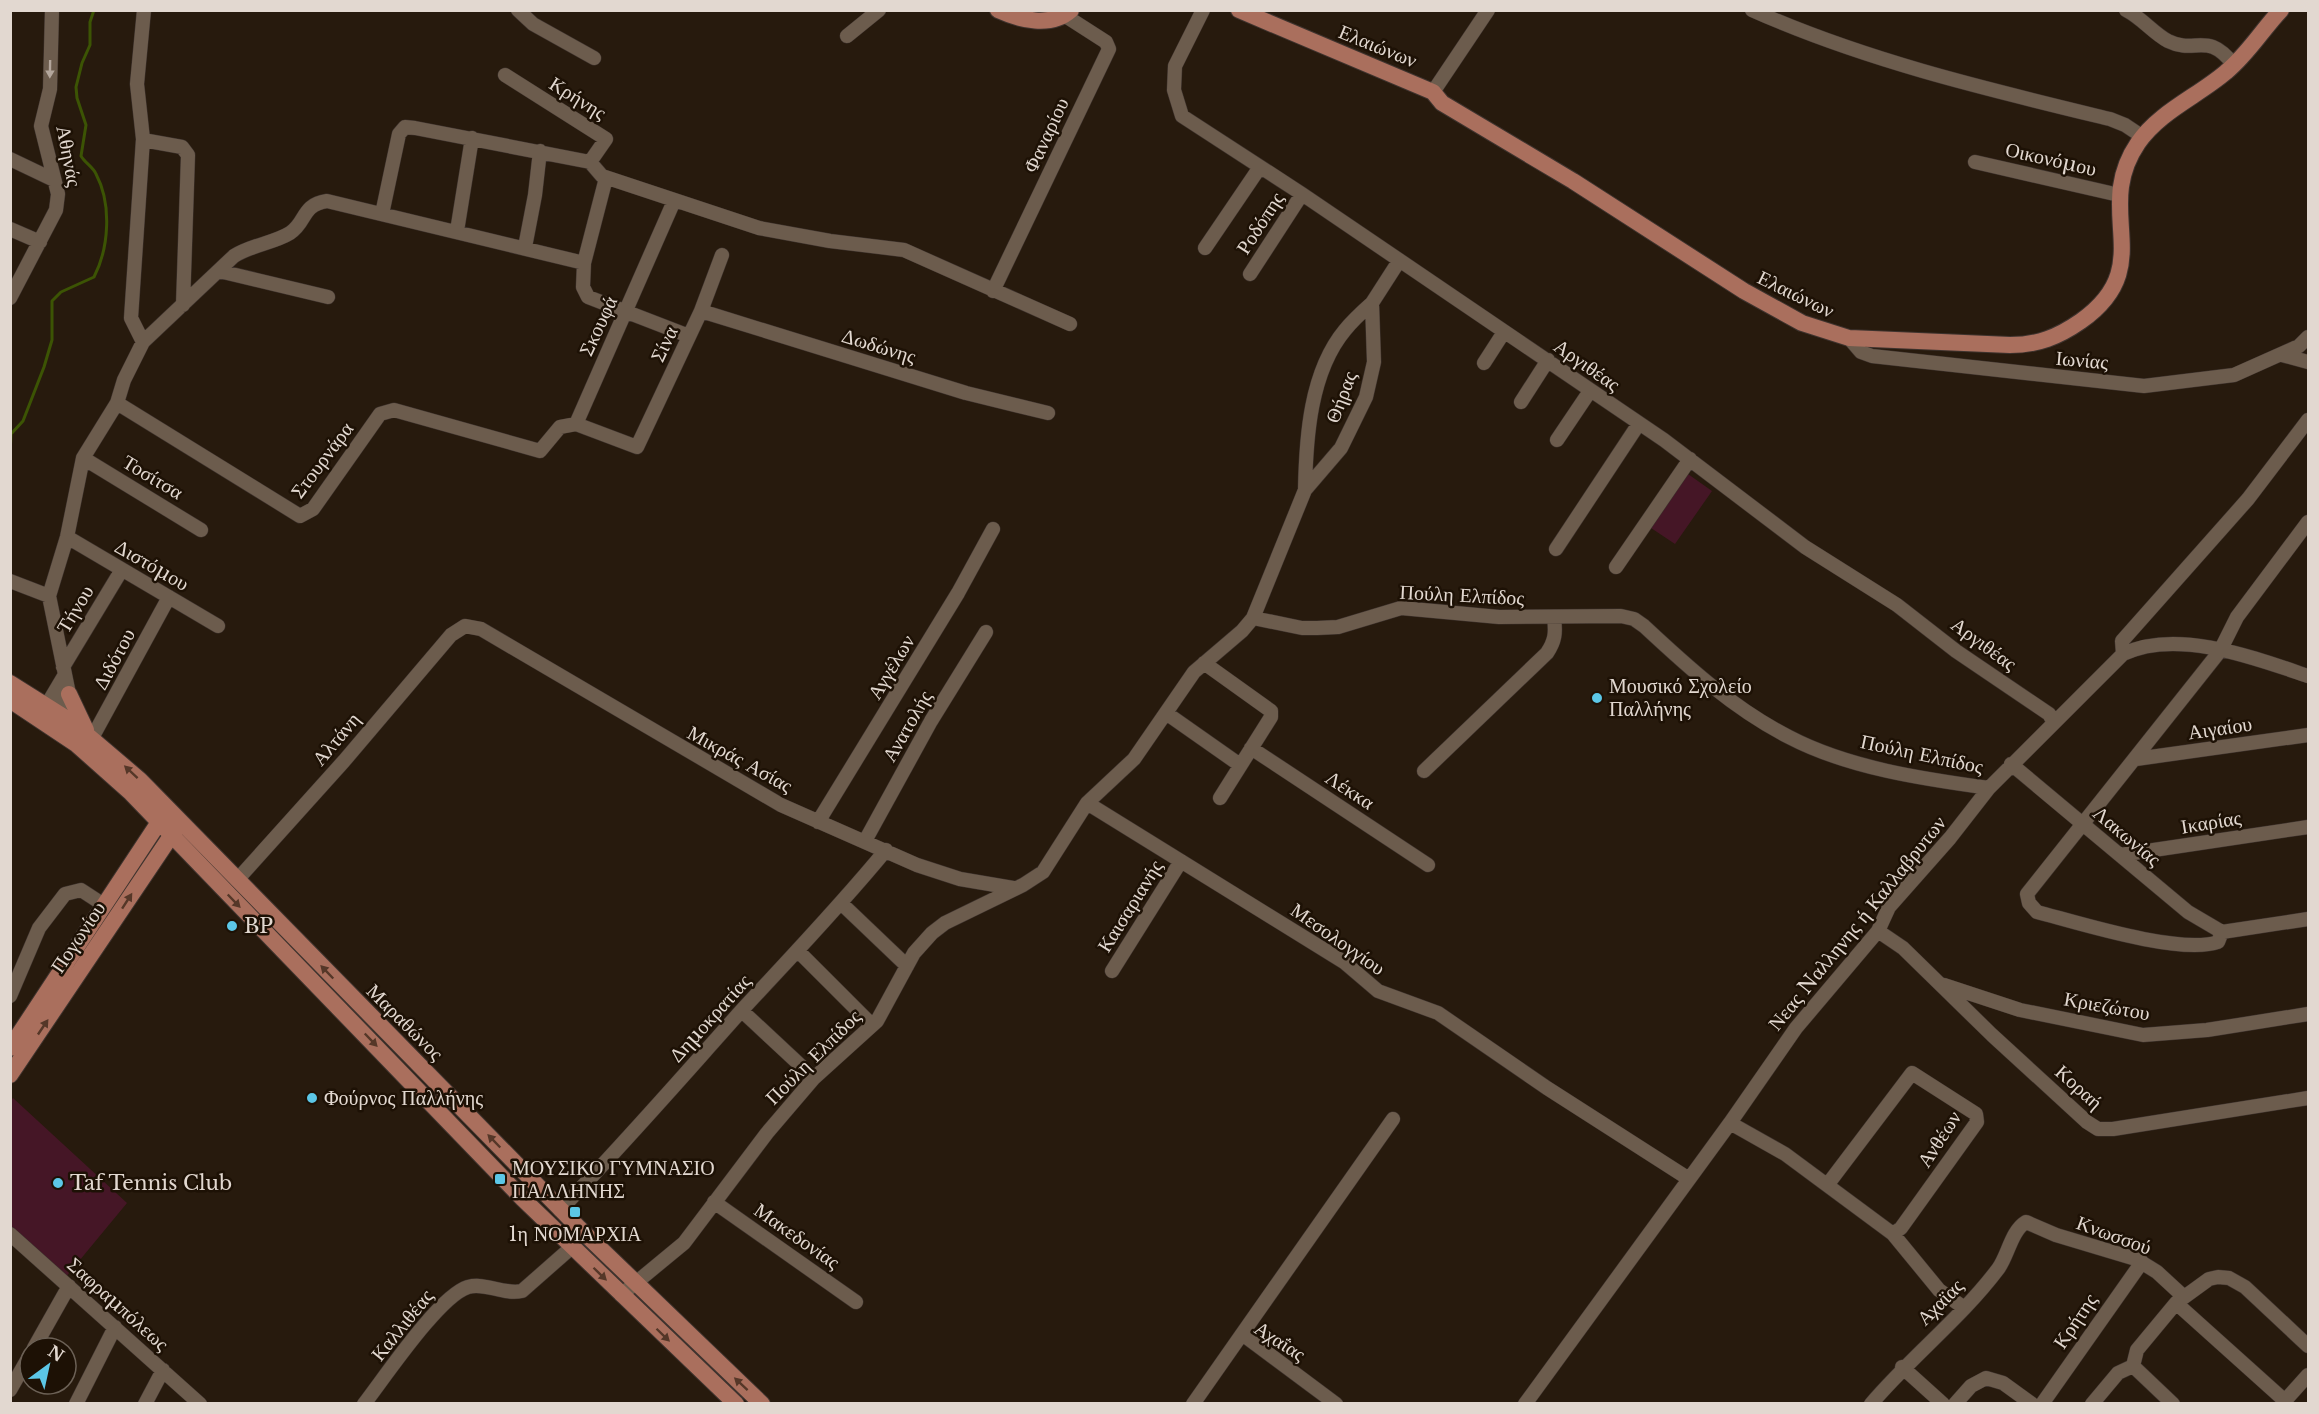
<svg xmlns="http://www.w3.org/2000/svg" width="2319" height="1414" viewBox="0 0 2319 1414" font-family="'Libre Baskerville',serif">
<rect width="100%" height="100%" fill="#271a0d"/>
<!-- green -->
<path fill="#451626" d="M 1688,474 L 1712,491 L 1675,544 L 1651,528 Z
M 13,1098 L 127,1203 L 65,1278 L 11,1228 L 10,1102 Z"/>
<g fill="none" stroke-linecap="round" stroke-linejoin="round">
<!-- stream -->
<path stroke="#3c5404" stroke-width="3" d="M 10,456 L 11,434 L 23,421 L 44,367 L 52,340 L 52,301 L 61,292 L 94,277 C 109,248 112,204 96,174 C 93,167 85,163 81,156 L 86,125 L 77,98 L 76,87 L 82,63 L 90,45 L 90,22 L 94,10"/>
<!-- minor casing -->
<g stroke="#3e332e" stroke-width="15">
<path id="minor" d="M 518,10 L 533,24 L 594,58
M 1203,10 L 1175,66 L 1174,90 L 1182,116 L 1302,194 L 1664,440 L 1805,547 L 1897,605 L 1956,651 L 2049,714 L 2053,721
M 1752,10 C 1866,61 1990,90 2110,119 L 2125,125 L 2143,137
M 2126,10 C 2142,18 2153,33 2168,41 C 2196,55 2207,30 2234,65
M 847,36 L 879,10
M 505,75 L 606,139 L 590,162
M 1433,92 L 1488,10
M 143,140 L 182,147 L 188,155 L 183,305
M 10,159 L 54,180
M 1975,162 L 2119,195
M 382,214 L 399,134 L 405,127 L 415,128 L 590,162 L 602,176 L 759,228 L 830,241 L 904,250 L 1070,324
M 10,229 L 40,242
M 457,231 L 472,138
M 525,247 L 535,195 L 540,151
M 1205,248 L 1260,167
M 584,263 L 606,178
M 219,271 L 328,297
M 1250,274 L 1302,194
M 993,291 L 1109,49 L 1106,42 L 1064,15
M 10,298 L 56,210 L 58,194 L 41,126 L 50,89 L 52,10
M 701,311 L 966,393 L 1048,413
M 1849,338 L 1861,352 L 1872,356 L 2144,386 L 2234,375 L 2299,346 L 2308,337
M 143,342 L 131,318 L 143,139 L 137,84 L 144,10
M 2282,355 L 2308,362
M 1484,363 L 1504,332
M 1521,402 L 1548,360
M 117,403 L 300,516 L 313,509 L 380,414 L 394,410 L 540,451 L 560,427 L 576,424 L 674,201
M 576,424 L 637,447 L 701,311 L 722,255
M 1557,440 L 1590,391
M 83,458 L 201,530
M 1305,490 C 1306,438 1310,372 1345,330 C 1353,320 1363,311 1372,303
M 67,537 L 218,626
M 1556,549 L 1638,425
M 1616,567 L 1690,459
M 10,581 L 49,596
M 1253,618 L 1305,490 L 1341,448 L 1366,397 L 1374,362 L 1372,303 L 1399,261
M 2123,654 L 2122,641 L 2248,499 L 2308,420
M 1204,663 L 1271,711 L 1271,717 L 1220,798
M 63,667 L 121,571
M 42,713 L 64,676
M 1166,713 L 1240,765
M 52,720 L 69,694 L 49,596 L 67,537 L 83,458 L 117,403 L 124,380 L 143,342 L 234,256 C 251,245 274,243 290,233 C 307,222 301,205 327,201 L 584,263 L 583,287 L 588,297 L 689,336
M 92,738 L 169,597
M 1251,748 L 1428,865
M 2136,759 L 2308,735
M 2011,764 L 2188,912 L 2222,932
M 1424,771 L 1547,653 C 1555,641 1556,633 1554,618
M 1087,803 L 1344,962 L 1378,991 L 1438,1013 L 1547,1088 L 1689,1179
M 818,822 L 958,593 L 993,529
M 865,841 L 931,721 L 986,632
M 2120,855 L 2308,827
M 237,880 L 344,761 L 451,635 L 465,626 L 481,629 L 781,805 L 917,865 L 960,879 L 1013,888
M 842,904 L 907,966
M 1878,931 L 1903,948 L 1992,1035 L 2087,1122 L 2098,1129 L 2113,1129 L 2308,1098
M 2222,932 L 2218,942 C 2180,955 2079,923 2037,912 L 2029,903 L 2027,894 L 2220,651 L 2237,617 L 2308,522
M 2222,932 L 2308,919
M 798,951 L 872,1025
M 1112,971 L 1181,861
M 1944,985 L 2020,1010 L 2143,1035 L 2207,1030 L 2308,1014
M 10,996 L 39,928 L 65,894 L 81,890 L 104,905
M 742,1011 L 814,1078
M 1730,1123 L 1785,1154 L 1893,1234 L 1901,1228 L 1977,1122 L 1976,1114 L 1912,1073 L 1828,1184
M 714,1202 L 856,1302
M 560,1210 C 623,1145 682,1077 742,1010 C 791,957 840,906 886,850
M 10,1234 L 200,1404
M 1893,1234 L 1939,1290 L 1963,1307
M 621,1295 L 684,1243 L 767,1133 L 814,1078 L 877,1021 L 914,953 L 932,933 L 945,923 L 1023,885 L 1043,872 L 1087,803 L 1134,759 L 1194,672 L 1242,631 L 1253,618 L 1302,628 L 1317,628 L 1338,627 L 1401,608 L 1499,617 L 1621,616 L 1634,619 L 1644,626 C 1689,668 1734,709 1789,737 C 1848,768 1923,779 1989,788
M 2176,1303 L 2284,1400
M 1242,1334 L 1393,1119
M 34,1348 L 69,1286
M 2133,1366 L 2137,1350 L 2176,1303 L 2209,1279 L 2218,1277 L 2229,1278 L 2245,1287 L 2308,1346
M 2133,1366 L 2173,1404
M 1902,1367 L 1943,1404
M 10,1390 L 30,1355
M 76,1404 L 115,1327
M 145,1404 L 163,1370
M 364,1404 C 385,1377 439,1296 468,1287 C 486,1282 503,1295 522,1291 L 572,1247
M 1193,1404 L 1242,1334 L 1336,1404
M 1525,1404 L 1730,1123 L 1796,1028 L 1878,931 L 1889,907 L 1950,838 L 1989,788 L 2123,654 C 2177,628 2255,658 2308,676
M 1871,1404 C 1911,1357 1961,1318 1998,1269 C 2008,1256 2011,1231 2026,1222 L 2056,1235 L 2136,1259 L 2157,1272 L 2183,1296
M 1955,1404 L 1971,1386 L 1986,1378 L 2003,1383 L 2032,1404
M 2042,1404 L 2142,1262
M 2092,1404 L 2118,1373 L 2133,1366
M 2282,1404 L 2308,1375"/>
</g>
<!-- major casing -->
<g stroke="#3e332e" stroke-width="18">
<path id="major" d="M 998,10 C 1020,20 1051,28 1071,10
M 1239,10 L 1433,92 L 1442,103 L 1573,181 L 1744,291 L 1802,323 L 1849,338 L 2010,345 C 2038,345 2058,337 2081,321 C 2160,265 2091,212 2138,143 C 2159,112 2198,96 2226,72 C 2248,54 2262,30 2281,10
M 10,683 L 72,722 L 140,780 L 579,1228 L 762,1404
M 69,694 L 86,730
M 10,700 L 76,744 L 130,792 L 522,1198 L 736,1404
M 10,1048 L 165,813
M 10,1075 L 177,827"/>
</g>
<!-- minor -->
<use href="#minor" stroke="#6c5c4d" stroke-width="14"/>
<!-- major -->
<use href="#major" stroke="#aa6f5d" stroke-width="16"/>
</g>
<!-- one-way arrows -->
<defs><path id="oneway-solid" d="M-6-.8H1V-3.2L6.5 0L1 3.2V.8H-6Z" transform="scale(1.5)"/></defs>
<use fill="#b3a69c" href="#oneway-solid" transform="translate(50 69) rotate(91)"/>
<g fill="#553728">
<use href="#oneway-solid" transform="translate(131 772) rotate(-137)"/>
<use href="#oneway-solid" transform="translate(127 901) rotate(-57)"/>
<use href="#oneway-solid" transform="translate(234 901) rotate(46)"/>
<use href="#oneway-solid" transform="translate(327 972) rotate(-134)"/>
<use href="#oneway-solid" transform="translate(43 1027) rotate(-56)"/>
<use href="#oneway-solid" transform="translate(371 1040) rotate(46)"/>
<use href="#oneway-solid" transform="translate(494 1141) rotate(-134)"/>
<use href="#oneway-solid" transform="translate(600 1274) rotate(44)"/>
<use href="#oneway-solid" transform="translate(663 1335) rotate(44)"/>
<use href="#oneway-solid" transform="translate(741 1384) rotate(-137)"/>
</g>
<!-- markers -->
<g fill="#5cc7e7" stroke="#1d1105" stroke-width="2">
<circle cx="1597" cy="698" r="6"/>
<circle cx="232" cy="926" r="6"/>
<circle cx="312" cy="1098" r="6"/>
<rect x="494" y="1173" width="12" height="12" rx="3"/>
<circle cx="58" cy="1183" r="6"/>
<rect x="569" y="1206" width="12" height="12" rx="3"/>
</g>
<g text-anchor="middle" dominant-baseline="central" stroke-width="5" stroke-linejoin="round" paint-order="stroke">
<!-- street labels -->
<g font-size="20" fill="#e2d8d0" stroke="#1d1105">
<text transform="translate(1378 46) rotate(22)">Ελαιώνων</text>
<text transform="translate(578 98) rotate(32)">Κρήνης</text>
<text transform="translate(1046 135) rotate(-65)">Φαναρίου</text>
<text transform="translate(69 156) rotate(79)">Αθηνάς</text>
<text transform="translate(2051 159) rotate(13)">Οικονόμου</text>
<text transform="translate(1260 223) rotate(-57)">Ροδόπης</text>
<text transform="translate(1796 294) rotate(26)">Ελαιώνων</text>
<text transform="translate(598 326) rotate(-65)">Σκουφά</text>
<text transform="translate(664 344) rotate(-65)">Σίνα</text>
<text transform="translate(879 346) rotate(17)">Δωδώνης</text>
<text transform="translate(2082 360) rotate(5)">Ιωνίας</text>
<text transform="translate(1587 365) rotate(35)">Αργιθέας</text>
<text transform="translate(1341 397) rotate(-69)">Θήρας</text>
<text transform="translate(322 460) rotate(-53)">Στουρνάρα</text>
<text transform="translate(153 477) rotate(31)">Τοσίτσα</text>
<text transform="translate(152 565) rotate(30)">Διστόμου</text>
<text transform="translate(1462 595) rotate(3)">Πούλη Ελπίδος</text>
<text transform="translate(75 609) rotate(-59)">Τήνου</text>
<text transform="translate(1984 644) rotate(36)">Αργιθέας</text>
<text transform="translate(114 659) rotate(-62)">Διδότου</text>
<text transform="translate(891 667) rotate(-59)">Αγγέλων</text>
<text transform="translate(907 726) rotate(-60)">Ανατολής</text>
<text transform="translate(2220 728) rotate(-8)">Αιγαίου</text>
<text transform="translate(336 739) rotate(-50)">Αλτάνη</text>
<text transform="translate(1922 754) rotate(12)">Πούλη Ελπίδος</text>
<text transform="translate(740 759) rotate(29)">Μικράς Ασίας</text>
<text transform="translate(1350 790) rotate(33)">Λέκκα</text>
<text transform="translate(2211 822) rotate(-9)">Ικαρίας</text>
<text transform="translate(2127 836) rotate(40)">Λακωνίας</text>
<text transform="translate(1130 906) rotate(-58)">Καισαριανής</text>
<text transform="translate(1857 923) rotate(-51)">Νεας Nαλληνης ή Καλλαβρυτων</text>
<text transform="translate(78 937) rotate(-56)">Πογωνίου</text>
<text transform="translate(1338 939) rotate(35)">Μεσολογγίου</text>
<text transform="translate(2107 1006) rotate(10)">Κριεζώτου</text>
<text transform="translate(710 1018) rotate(-48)">Δημοκρατίας</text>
<text transform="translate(405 1022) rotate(45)">Μαραθώνος</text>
<text transform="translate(813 1057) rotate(-45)">Πούλη Ελπίδος</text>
<text transform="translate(2079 1087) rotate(42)">Κοραή</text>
<text transform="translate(1939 1139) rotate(-57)">Ανθέων</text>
<text transform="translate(2114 1235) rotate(20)">Κνωσσού</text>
<text transform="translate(797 1236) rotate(35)">Μακεδονίας</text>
<text transform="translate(1940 1302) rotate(-45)">Αχαϊας</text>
<text transform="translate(118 1304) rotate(42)">Σαφραμπόλεως</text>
<text transform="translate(2075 1321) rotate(-56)">Κρήτης</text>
<text transform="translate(402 1325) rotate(-51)">Καλλιθέας</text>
<text transform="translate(1280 1341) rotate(33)">Αχαΐας</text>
</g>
<!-- poi labels -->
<g font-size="20" fill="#e2d8d0" stroke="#1d1105" text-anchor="start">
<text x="1609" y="686">Μουσικό Σχολείο<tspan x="1609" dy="23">Παλλήνης</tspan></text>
<text x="244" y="926">BP</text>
<text x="324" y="1098">Φούρνος Παλλήνης</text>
<text x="512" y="1168">ΜΟΥΣΙΚΟ ΓΥΜΝΑΣΙΟ<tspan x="512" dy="23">ΠΑΛΛΗΝΗΣ</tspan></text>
<text x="70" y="1183">Taf Tennis Club</text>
<text x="575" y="1234" text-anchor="middle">1η ΝΟΜΑΡΧΙΑ</text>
</g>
</g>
<!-- border -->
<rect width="2319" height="1414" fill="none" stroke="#e2d8d0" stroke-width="24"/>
<!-- north arrow -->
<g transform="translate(48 1366) rotate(33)"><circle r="28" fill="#1d1105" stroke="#6c6156" stroke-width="1.5"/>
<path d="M0-4.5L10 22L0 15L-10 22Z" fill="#5cc7e7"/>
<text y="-9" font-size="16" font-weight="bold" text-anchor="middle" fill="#e2d8d0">N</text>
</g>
</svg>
